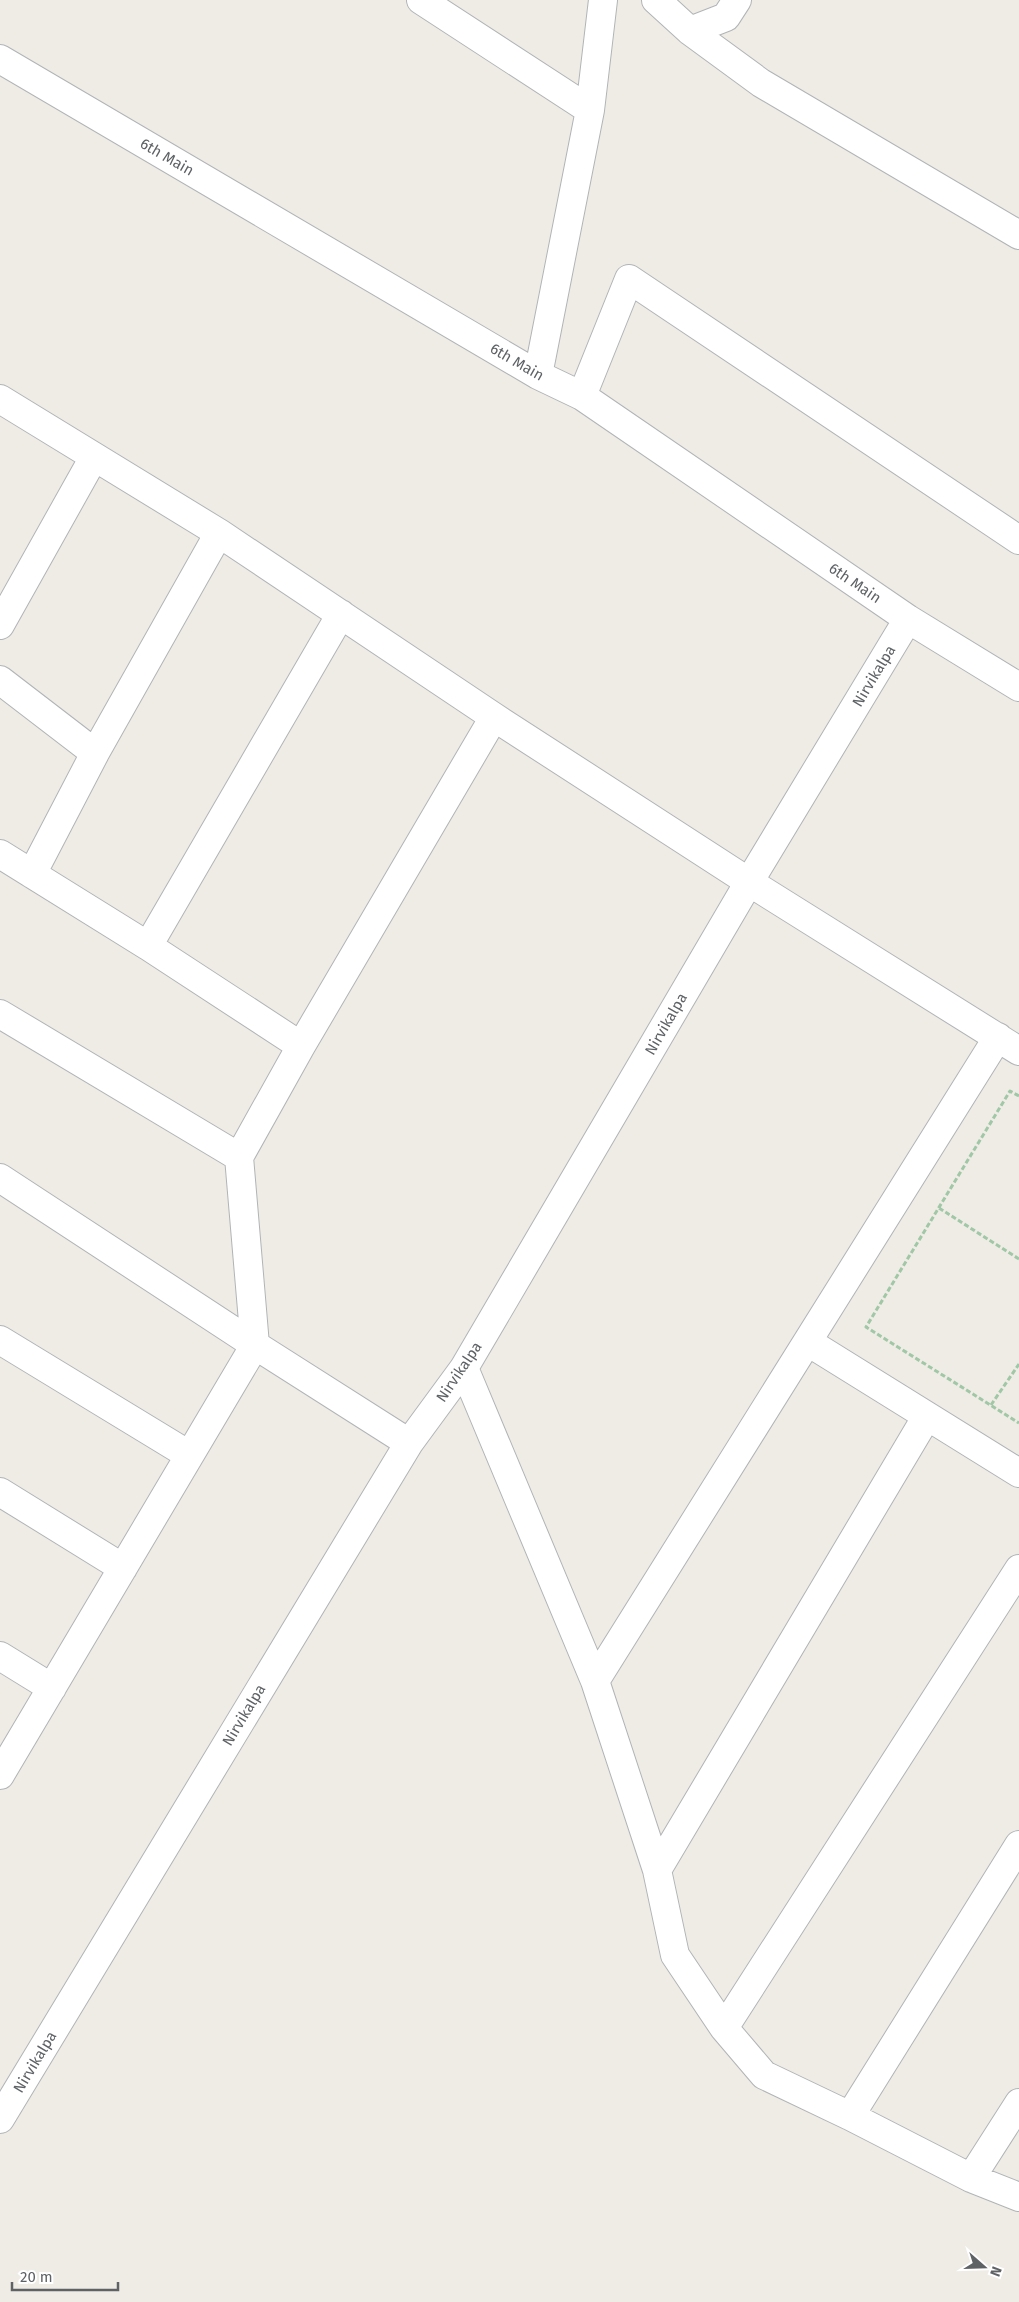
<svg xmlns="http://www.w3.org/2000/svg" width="1019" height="2302" viewBox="0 0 1019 2302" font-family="'Fira Sans',sans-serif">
<rect width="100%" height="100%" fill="#efece6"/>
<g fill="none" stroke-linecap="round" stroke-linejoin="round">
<!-- minor casing -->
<g stroke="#b1b4b7" stroke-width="30">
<path id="minor" d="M 421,0 L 590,110
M 656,0 L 690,31 L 761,83 L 1019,235
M 690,31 L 726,17 L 737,0
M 0,59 L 538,375 L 582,396 L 908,619 L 1019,687
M 538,375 L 590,110 L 603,0
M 582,396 L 629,279 L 1019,540
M 0,399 L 219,533 L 494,717 L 749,882 L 1019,1051
M 0,625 L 94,457
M 0,680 L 95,753
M 0,854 L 148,946 L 301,1046
M 32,874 L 95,753 L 219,533
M 148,946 L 341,614
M 0,1014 L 239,1157
M 0,1178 L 255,1345 L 409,1443
M 0,1340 L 189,1455
M 808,1342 L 1019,1473
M 464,1368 L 595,1681 L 657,1870 L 675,1955 L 724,2028 L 764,2075 L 850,2116 L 971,2178 L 1019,2197
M 0,1492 L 123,1568
M 0,1656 L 52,1688
M 595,1681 L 998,1037
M 0,1775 L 255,1345 L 239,1157 L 301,1046 L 494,717
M 657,1870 L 927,1416
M 724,2028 L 1019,1569
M 850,2116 L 1019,1845
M 0,2119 L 409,1443 L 464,1368 L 749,882 L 908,619
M 971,2178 L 1019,2103"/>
</g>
<!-- path -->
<path stroke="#a0c7a6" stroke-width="3" stroke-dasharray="5 2.5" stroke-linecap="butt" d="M 1019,1096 L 1010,1091 L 866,1327 L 1019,1423
M 939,1208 L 1019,1259
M 991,1405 L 1019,1364"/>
<!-- minor -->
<use href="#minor" stroke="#fff" stroke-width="28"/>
</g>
<g text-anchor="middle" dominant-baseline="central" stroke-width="4.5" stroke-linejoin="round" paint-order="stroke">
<!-- street labels -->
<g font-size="15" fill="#5e6265" stroke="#fff">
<text transform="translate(167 157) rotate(30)">6th Main</text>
<text transform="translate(517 362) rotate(30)">6th Main</text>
<text transform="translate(855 583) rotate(34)">6th Main</text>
<text transform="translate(874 676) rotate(-59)">Nirvikalpa</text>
<text transform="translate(666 1024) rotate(-60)">Nirvikalpa</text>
<text transform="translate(459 1372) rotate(-56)">Nirvikalpa</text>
<text transform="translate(244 1715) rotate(-59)">Nirvikalpa</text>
<text transform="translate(35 2062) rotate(-59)">Nirvikalpa</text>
</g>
</g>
<!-- north arrow -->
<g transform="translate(984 2267) rotate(110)" stroke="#ffffff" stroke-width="4" paint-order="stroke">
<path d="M0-4L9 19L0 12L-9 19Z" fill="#5e6265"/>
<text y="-8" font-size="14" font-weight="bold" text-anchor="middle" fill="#5e6265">N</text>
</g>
<!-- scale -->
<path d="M12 2282v8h106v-8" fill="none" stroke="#5e6265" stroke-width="2.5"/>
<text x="20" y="2282" font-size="15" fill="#5e6265" stroke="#ffffff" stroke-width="4" paint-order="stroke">20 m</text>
</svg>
